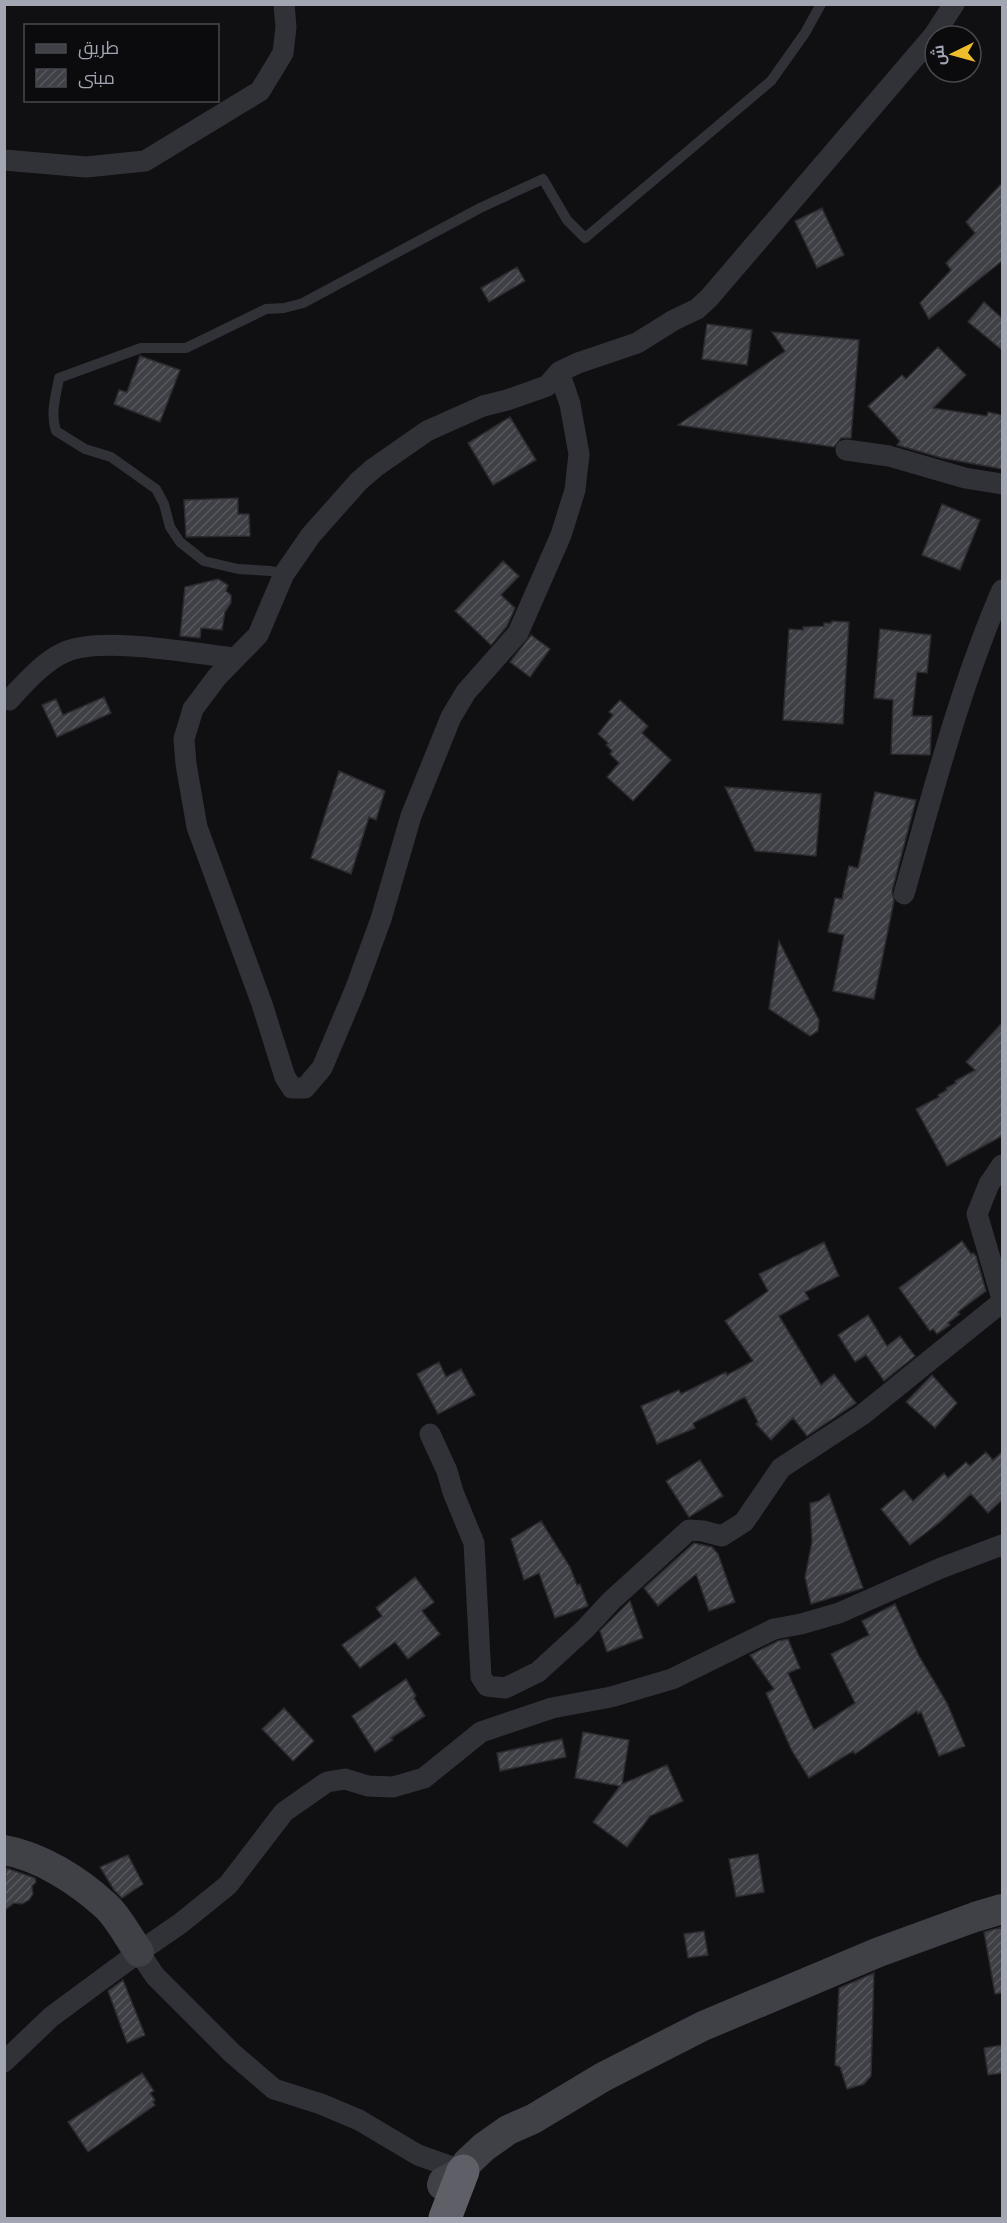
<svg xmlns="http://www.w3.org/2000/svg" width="1007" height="2223" viewBox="0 0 1007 2223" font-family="'Alegreya Sans',Cairo,sans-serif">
<defs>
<pattern id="building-hatch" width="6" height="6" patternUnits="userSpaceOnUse" patternTransform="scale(1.5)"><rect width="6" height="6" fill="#3f4045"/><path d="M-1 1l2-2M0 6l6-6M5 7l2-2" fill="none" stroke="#58595d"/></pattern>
</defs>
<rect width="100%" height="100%" fill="#101012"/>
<!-- building -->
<path fill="url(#building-hatch)" stroke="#2b2a2e" stroke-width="1.5" d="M 1002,183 L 1002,261 L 929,319 L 920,303 L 951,270 L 946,263 L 975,233 L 966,222 Z
M 822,208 L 844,255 L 817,268 L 795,221 Z
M 517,267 L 525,281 L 489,302 L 481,288 Z
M 984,302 L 1002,318 L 1002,350 L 968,322 Z
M 707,324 L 752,330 L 747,365 L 702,359 Z
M 772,332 L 859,340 L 851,438 L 841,438 L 834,447 L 678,425 L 785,351 Z
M 938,347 L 966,375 L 933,408 L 987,416 L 988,412 L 1002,415 L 1002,469 L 942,458 L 897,445 L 900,441 L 868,406 L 902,375 L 906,379 Z
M 140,356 L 180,370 L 160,422 L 114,404 L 119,390 L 127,392 Z
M 510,417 L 536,460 L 493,485 L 468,443 Z
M 238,498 L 238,514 L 249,514 L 250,536 L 186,537 L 184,500 Z
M 942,504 L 980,520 L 960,570 L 922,555 Z
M 503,561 L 519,576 L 501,595 L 515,608 L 507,626 L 491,645 L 455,611 Z
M 218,579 L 228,585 L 226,591 L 231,595 L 231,603 L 225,612 L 222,630 L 201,628 L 200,638 L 180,636 L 185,587 Z
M 832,621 L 849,622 L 843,724 L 783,720 L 789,629 L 803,630 L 803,627 L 824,626 L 824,623 L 831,623 Z
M 880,629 L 931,635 L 927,673 L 917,672 L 912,716 L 932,716 L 930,755 L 891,754 L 893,700 L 874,698 Z
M 531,635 L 550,649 L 530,677 L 510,662 Z
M 104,697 L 111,713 L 57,737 L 42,705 L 56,699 L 63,715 Z
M 620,700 L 648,726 L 642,733 L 671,760 L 633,801 L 607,777 L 619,763 L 610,754 L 612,751 L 606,745 L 608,743 L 598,734 L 613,715 L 609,712 Z
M 339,771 L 385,791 L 376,820 L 369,817 L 351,874 L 311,858 Z
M 725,787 L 821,794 L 816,856 L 755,851 Z
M 875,792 L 916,800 L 892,891 L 894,901 L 874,999 L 833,991 L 844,935 L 828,932 L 835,898 L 842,899 L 849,866 L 858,868 Z
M 779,941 L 819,1020 L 818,1031 L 810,1036 L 769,1009 Z
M 1002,1023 L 1002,1136 L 947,1166 L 916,1109 L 939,1097 L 938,1095 L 947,1090 L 946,1088 L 956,1083 L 955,1081 L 975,1070 L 966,1062 Z
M 962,1241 L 971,1254 L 973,1253 L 976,1256 L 986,1291 L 958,1312 L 960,1314 L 948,1323 L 950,1325 L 937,1334 L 933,1329 L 930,1331 L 899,1288 Z
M 824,1242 L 839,1276 L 805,1292 L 809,1299 L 779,1316 L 821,1385 L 834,1374 L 856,1403 L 807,1436 L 793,1418 L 771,1440 L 756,1424 L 758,1422 L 745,1397 L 693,1423 L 695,1428 L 657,1444 L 641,1406 L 679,1390 L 681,1394 L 726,1372 L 727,1375 L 753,1361 L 725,1321 L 768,1291 L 759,1274 Z
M 868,1315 L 887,1346 L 900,1336 L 915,1356 L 884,1381 L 866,1355 L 855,1362 L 838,1335 Z
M 439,1362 L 446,1377 L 461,1369 L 475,1395 L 438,1414 L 417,1374 Z
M 932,1375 L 957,1403 L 935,1428 L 906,1402 Z
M 986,1452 L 993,1460 L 1002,1452 L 1002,1500 L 988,1513 L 971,1494 L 940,1522 L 910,1545 L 881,1509 L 904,1490 L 913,1501 L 944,1473 L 948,1478 L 966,1462 L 970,1466 Z
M 700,1460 L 723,1496 L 689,1517 L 666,1481 Z
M 829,1494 L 863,1588 L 811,1604 L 805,1577 L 812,1542 L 810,1503 L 819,1501 Z
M 541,1521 L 570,1567 L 577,1585 L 580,1584 L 588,1606 L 555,1618 L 539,1573 L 524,1580 L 511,1539 Z
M 694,1543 L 712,1547 L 718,1554 L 735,1602 L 709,1611 L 696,1574 L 658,1606 L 644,1588 Z
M 415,1577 L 434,1602 L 422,1611 L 440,1634 L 408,1659 L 395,1642 L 360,1668 L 342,1645 L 382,1616 L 376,1608 Z
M 630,1601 L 643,1638 L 607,1652 L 600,1631 Z
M 895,1604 L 919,1656 L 947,1703 L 965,1746 L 939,1756 L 921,1712 L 918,1714 L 917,1711 L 855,1754 L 853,1751 L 809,1778 L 792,1751 L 766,1693 L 774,1689 L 750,1655 L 778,1641 L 788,1639 L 800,1668 L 788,1673 L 814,1730 L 855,1703 L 831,1654 L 869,1635 L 862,1621 Z
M 406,1679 L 416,1696 L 414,1698 L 425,1716 L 391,1738 L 393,1740 L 375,1752 L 352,1716 Z
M 284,1708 L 314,1741 L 293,1761 L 262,1729 Z
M 583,1732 L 629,1740 L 622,1784 L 667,1765 L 683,1801 L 650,1816 L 627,1847 L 593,1822 L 620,1786 L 575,1778 Z
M 562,1739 L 566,1757 L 500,1771 L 497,1753 Z
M 758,1854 L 764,1892 L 736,1897 L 729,1859 Z
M 128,1855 L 143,1884 L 122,1898 L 114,1890 L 100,1867 Z
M 6,1868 L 35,1878 L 36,1882 L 32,1886 L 33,1894 L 29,1900 L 22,1904 L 14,1903 L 4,1911 Z
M 1002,1927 L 1002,1993 L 995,1994 L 984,1932 Z
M 704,1931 L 708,1955 L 688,1958 L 684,1934 Z
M 874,1973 L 871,2076 L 864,2084 L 847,2089 L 840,2067 L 835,2065 L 839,1988 Z
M 123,1980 L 145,2035 L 127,2043 L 108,1991 Z
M 1002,2045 L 1002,2073 L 988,2075 L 984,2048 Z
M 142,2073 L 154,2091 L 150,2093 L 155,2100 L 153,2102 L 155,2105 L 88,2152 L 68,2122 Z"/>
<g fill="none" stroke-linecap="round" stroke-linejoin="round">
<!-- lane -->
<path stroke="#313237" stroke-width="10" d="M 284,574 L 271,571 L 238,569 L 204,561 L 180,542 L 170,527 L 164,504 L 156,489 L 111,457 L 85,449 L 56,431 C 50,413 56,396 59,378 L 141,348 L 186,348 L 266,309 L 284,308 L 303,303 L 480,208 L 543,179 L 567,220 L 585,238 L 771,81 L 805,33 L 821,4"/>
<!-- street -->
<path stroke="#313237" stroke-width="21" d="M 4,160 L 86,167 L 145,161 L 260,91 L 283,53 L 286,27 L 284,4
M 559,372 L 570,404 L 579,454 L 575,490 L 561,535 L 518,633 L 466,692 L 451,717 L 411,816 L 381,919 L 355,990 L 322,1068 L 305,1088 L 292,1088 L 285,1077 L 262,1004 L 197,827 L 186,764 L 184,739 L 193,709 L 217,677 L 258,635 L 284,574 L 311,535 L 359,481 L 374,468 L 427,431 L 483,406 L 507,400 L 547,386 L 559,372 L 578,363 L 637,343 L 674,320 L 697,309 L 709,298 L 934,35 L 954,4
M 846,450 L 889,456 L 965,478 L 1002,484
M 4,699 L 9,700 C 25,683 44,661 65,652 C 102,636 192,653 234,658
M 904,894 C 933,792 960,687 1002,590
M 1002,1165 L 989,1184 L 977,1214 L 1002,1299
M 430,1434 L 447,1471 L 453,1492 L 474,1543 L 481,1677 L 487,1686 L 505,1688 L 538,1672 L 585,1629 L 611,1601 L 689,1530 L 703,1531 L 722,1536 L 744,1522 L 781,1468 L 862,1415 L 1002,1302
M 139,1952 L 155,1976 L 232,2053 L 274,2089 L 321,2104 L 359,2120 L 418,2155 L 463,2171
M 4,2062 L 51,2017 L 139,1952 L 181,1923 L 228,1885 L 284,1812 L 327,1782 L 345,1779 L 368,1786 L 393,1787 L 424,1778 L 481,1732 L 552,1708 L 611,1697 L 672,1679 L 774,1629 L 801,1624 L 839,1613 L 941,1568 L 1002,1545"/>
<!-- secondary -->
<path stroke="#3f4147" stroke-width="30" d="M 4,1850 C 40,1856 79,1881 106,1906 C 119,1918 128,1937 139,1952
M 442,2185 L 443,2182 L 463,2171 L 467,2163 L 484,2147 L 508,2130 L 533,2119 L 603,2077 L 703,2026 L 879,1952 L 975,1917 L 1002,1909"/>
<!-- highway -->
<path stroke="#5e5f67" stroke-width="33" d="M 445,2218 L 463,2171"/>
</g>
<!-- border -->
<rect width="1007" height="2223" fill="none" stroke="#a2a5b2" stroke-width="12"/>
<!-- legend -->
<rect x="24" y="24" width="195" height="78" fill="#0b0b0d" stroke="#47494f" stroke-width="1.5"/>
<rect x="36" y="44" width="30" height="9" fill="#3f4147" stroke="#47494f" stroke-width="1.5"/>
<text x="78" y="54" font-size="18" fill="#a2a5b2">طريق</text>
<rect x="36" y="69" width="30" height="18" fill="url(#building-hatch)" stroke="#47494f" stroke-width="1.5"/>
<text x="78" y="84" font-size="18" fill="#a2a5b2">مبنى</text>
<!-- north arrow -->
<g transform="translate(953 54) rotate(265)"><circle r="28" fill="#0b0b0d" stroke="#47494f" stroke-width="1.5"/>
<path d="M0-4.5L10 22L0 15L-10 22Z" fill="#eebd2c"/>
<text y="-9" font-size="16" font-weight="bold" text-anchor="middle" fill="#a2a5b2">ش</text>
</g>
</svg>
